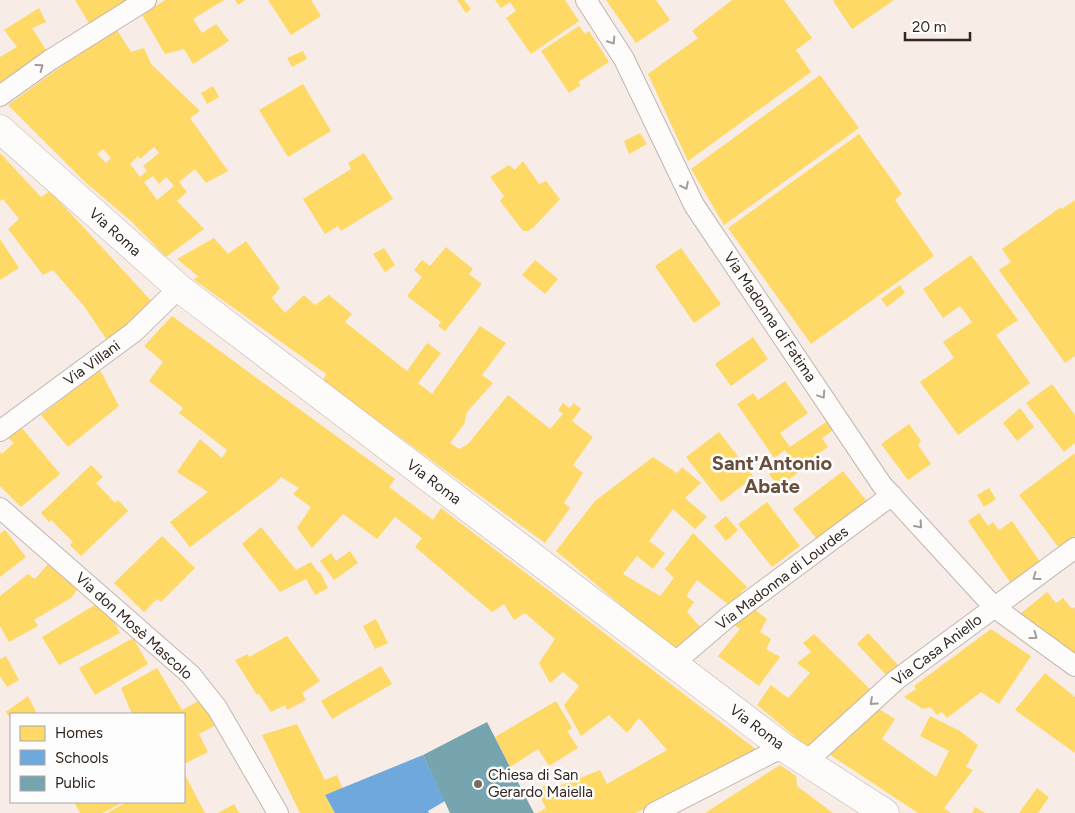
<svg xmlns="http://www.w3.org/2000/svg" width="1075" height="813" viewBox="0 0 1075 813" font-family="Figtree,sans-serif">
<rect width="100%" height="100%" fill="#f7ece6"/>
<!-- homes -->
<path fill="#ffd966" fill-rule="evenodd" d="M 75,0 L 132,0 L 90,25 Z
M 165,0 L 224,0 L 193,19 L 202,33 L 216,24 L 229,41 L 193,64 L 184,49 L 165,54 L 142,15 Z
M 235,0 L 245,0 L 238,5 Z
M 268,0 L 311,0 L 321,16 L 291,35 Z
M 457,0 L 464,0 L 471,9 L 466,13 Z
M 495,0 L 565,0 L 579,21 L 531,54 L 506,18 L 516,11 L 510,2 L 501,8 Z
M 606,0 L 656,0 L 670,20 L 636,43 Z
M 732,0 L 784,0 L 812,38 L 796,50 L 811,72 L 688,161 L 648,74 L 698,38 L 692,31 Z
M 835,0 L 894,0 L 852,29 L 833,1 Z
M 39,8 L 46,22 L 32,28 L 48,53 L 0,83 L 0,57 L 17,47 L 4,30 Z
M 579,26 L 585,34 L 589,31 L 609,62 L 578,82 L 581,85 L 569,93 L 541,51 Z
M 115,27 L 131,52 L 144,48 L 151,64 L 200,111 L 190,118 L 228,171 L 206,183 L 195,169 L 179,182 L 187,192 L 177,201 L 204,229 L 166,257 L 132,222 L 85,182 L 8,105 ZM 154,147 L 159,153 L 143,166 L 147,171 L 140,177 L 130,164 L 138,156 L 140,159 ZM 103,149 L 111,158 L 106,163 L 97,154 ZM 153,176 L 159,184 L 166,177 L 174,186 L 157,200 L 144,182 Z
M 303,51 L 307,59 L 292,67 L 287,58 Z
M 820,75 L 859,128 L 724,225 L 691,169 Z
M 303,84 L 331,131 L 288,157 L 259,110 Z
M 213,86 L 219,97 L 207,104 L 201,93 Z
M 640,133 L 647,144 L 629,154 L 624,141 Z
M 859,134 L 902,194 L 895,200 L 934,256 L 811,344 L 728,228 Z
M 0,153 L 41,197 L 50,191 L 156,306 L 107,340 L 84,306 L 53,270 L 43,275 L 8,229 L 19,219 L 3,199 L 0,201 Z
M 364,153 L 393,199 L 341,231 L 338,226 L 325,234 L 303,199 L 351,169 L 348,163 Z
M 523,161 L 539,184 L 546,181 L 560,199 L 534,227 L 528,231 L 523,231 L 500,201 L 504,196 L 490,177 L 509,165 L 515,170 Z
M 1075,200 L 1075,356 L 1065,363 L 999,270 L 1011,262 L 1002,249 L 1061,207 L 1062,209 Z
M 214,238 L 228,254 L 246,241 L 280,288 L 272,298 L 285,313 L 304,295 L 315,305 L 329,295 L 352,314 L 345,322 L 407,371 L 427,343 L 441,353 L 418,383 L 432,394 L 480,326 L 506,343 L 482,375 L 493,383 L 467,412 L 464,424 L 450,443 L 459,449 L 468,444 L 508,395 L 550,429 L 563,414 L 558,410 L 563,403 L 569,408 L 574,403 L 581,409 L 572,421 L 593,437 L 573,465 L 583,473 L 564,503 L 570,508 L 545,543 L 323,381 L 326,374 L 193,279 L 199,277 L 177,259 Z
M 0,239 L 19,268 L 0,280 Z
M 446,247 L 473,269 L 469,274 L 482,284 L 445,331 L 438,326 L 441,322 L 407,296 L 422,277 L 414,270 L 422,260 L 430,266 Z
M 384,248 L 395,265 L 385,272 L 373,254 Z
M 681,248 L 721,304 L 694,323 L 655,266 Z
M 971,255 L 1018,320 L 996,335 L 1030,383 L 958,435 L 920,382 L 954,358 L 943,342 L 972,322 L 960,306 L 943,318 L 923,289 Z
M 535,260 L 558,279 L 545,294 L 522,275 Z
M 900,285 L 905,293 L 887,307 L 881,299 Z
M 172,316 L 395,479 L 389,487 L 433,520 L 441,508 L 758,751 L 636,813 L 537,813 L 546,808 L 536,789 L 550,784 L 552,789 L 600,770 L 607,784 L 667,750 L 639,718 L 627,733 L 609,715 L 581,736 L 564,705 L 579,686 L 563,672 L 550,683 L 539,663 L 555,639 L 525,613 L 514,620 L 504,604 L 492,612 L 415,547 L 422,538 L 395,517 L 377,539 L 343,514 L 312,548 L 297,528 L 311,507 L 293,494 L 299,488 L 281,477 L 274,484 L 190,547 L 170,522 L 208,492 L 177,472 L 200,439 L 222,458 L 227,450 L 179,413 L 183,408 L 149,381 L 163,362 L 144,346 Z
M 753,337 L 768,359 L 731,386 L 715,364 Z
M 100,370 L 119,406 L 68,447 L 41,415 Z
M 785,381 L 808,413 L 780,433 L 790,447 L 829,420 L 835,429 L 822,438 L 828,447 L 797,468 L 785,450 L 774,458 L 737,404 L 753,393 L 758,400 Z
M 1052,384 L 1075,415 L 1075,443 L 1064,452 L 1026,403 Z
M 1020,408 L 1034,427 L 1017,441 L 1003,423 Z
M 909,424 L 921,441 L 918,445 L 931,464 L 908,480 L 881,444 Z
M 22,428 L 60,474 L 21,507 L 0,486 L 0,452 L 2,454 L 14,443 L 8,438 Z
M 719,432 L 754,477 L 721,502 L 686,457 Z
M 1075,453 L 1075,536 L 1059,548 L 1019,495 Z
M 653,457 L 677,473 L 682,467 L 701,483 L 685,498 L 707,517 L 695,529 L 673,509 L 649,541 L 665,553 L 653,569 L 637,556 L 623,574 L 660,596 L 674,578 L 665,569 L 693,533 L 747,587 L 729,605 L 697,580 L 686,596 L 694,602 L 687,612 L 703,630 L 675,650 L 556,551 L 595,501 Z
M 790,459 L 799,472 L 778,487 L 769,474 Z
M 91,465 L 103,477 L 96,483 L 115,503 L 118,500 L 128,511 L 81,556 L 70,545 L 73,542 L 51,520 L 49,522 L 41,513 Z
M 843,471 L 869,504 L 819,542 L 793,509 Z
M 989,488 L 996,499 L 984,507 L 977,495 Z
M 767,502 L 800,546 L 772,567 L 738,524 Z
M 979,513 L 988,526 L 993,522 L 999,530 L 1012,521 L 1042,565 L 1012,585 L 968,521 Z
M 726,516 L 738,530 L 726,541 L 714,526 Z
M 261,527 L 296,570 L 311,562 L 318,572 L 320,572 L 328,588 L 315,595 L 306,579 L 280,592 L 242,544 Z
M 5,530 L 26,557 L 0,577 L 0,534 Z
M 162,536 L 195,568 L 161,602 L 157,599 L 144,612 L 114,583 Z
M 350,551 L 358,563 L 334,580 L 320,561 L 331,553 L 336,561 Z
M 48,564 L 77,590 L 71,598 L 34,620 L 38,626 L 9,642 L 0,626 L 0,596 L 28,574 L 35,579 Z
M 1047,592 L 1056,603 L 1063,598 L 1072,609 L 1075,607 L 1075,655 L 1020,614 Z
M 98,603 L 109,612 L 120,633 L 59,665 L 42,637 Z
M 753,608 L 767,619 L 760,632 L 771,639 L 766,649 L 780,657 L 759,686 L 718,656 L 740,629 L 732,624 Z
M 376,619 L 388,643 L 375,649 L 363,626 Z
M 991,629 L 1031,656 L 999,704 L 981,692 L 947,718 L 942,712 L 937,715 L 930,707 L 923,709 L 904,697 L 916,689 L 914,686 Z
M 868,633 L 899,666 L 888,677 L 857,644 Z
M 814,634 L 873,692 L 811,750 L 757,705 L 771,685 L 788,698 L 810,673 L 797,663 L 811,652 L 803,643 Z
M 287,636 L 320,681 L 302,693 L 306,700 L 287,710 L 285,705 L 271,712 L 259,694 L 257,695 L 235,660 L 248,654 L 249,657 Z
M 133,638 L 148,664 L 95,695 L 79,668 Z
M 6,656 L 19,680 L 7,687 L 0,676 L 0,659 Z
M 381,666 L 392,684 L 332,719 L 321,701 Z
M 157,668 L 182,710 L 200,700 L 216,725 L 199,734 L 208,752 L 184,764 L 184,714 L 132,714 L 121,688 Z
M 1045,673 L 1075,697 L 1075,753 L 1015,710 Z
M 28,696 L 37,714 L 11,714 L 11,719 L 6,712 Z
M 556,701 L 572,728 L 567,731 L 578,748 L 549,766 L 538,749 L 510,767 L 495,737 Z
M 879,709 L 895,719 L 882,739 L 936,777 L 949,751 L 920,736 L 930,716 L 960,731 L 978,745 L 966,767 L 973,770 L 944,808 L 951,813 L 918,813 L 829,754 Z
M 297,724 L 325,780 L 337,775 L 343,789 L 325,795 L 335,813 L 300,813 L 262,735 Z
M 780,765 L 796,776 L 797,786 L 833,813 L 705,813 Z
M 184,773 L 205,813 L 107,813 L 127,802 L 184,802 Z
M 1037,788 L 1049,797 L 1038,813 L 1019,813 Z
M 74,802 L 124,802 L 102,813 L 80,813 Z
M 234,804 L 239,813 L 218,813 Z
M 975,807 L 985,813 L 972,813 Z"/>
<!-- schools -->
<path fill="#6fa8dc" d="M 423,755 L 445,801 L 428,811 L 429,813 L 335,813 L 325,795 Z"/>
<!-- public -->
<path fill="#76a5af" d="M 487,722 L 510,767 L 534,813 L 450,813 L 423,755 Z"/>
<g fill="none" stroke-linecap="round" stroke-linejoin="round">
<!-- minor casing -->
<g stroke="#c1b6af" stroke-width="22">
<path id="minor" d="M 586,0 L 624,59 L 694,205 L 882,485 L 994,607 L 1075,666
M 0,96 L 50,60 L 146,0
M 0,431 L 134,332 L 179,288
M 0,508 L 191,675 L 217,708 L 278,813
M 673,664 L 728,617 L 892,495
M 806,762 L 896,680 L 1075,548
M 654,813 L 783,747"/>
</g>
<!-- secondary casing -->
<g stroke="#c1b6af" stroke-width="29">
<path id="secondary" d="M 0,129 L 179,288 L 783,747 L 885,813"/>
</g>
<!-- minor -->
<use href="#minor" stroke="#fefcfb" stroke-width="20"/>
<!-- secondary -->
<use href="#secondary" stroke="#fefcfb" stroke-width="28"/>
</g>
<!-- one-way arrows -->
<defs><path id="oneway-chevron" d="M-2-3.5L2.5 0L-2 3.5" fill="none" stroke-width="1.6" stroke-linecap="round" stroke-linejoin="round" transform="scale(1.25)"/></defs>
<g stroke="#a29c98">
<use href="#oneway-chevron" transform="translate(612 41) rotate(57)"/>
<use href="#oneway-chevron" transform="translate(40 67) rotate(-36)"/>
<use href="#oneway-chevron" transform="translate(685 186) rotate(64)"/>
<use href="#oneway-chevron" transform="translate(822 395) rotate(56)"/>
<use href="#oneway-chevron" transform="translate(919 525) rotate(48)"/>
<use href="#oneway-chevron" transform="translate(1036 577) rotate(144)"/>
<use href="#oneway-chevron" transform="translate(1034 636) rotate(36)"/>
<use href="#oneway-chevron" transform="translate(873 702) rotate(138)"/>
</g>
<!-- markers -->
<circle fill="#776b64" stroke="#fdfdfd" stroke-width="2" cx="478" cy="784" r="5"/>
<g text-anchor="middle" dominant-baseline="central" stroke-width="5" stroke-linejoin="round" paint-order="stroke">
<!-- street labels -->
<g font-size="15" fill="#32261e" stroke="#fdfdfd">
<text transform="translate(115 232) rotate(42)">Via Roma</text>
<text transform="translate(770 317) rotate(56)">Via Madonna di Fatima</text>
<text transform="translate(92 363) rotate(-36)">Via Villani</text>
<text transform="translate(434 482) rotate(37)">Via Roma</text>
<text transform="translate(782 578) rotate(-37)">Via Madonna di Lourdes</text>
<text transform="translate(134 626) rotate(42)">Via don Mosè Mascolo</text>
<text transform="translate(937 650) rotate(-37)">Via Casa Aniello</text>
<text transform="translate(757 727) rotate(37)">Via Roma</text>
</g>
<!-- poi labels -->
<g font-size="15" fill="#32261e" stroke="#fdfdfd" text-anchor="start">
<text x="488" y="775">Chiesa di San<tspan x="488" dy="17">Gerardo Maiella</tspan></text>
</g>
<!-- district labels -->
<g font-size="20" font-weight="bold" fill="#694e3c" stroke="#fdfdfd">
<text x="772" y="463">Sant'Antonio<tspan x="772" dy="23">Abate</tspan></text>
</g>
</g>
<!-- legend -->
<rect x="10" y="713" width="175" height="90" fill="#fdfdfd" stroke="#aca7a4"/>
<rect x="20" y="726" width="25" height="15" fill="#ffd966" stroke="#aca7a4"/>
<text x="55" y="738" font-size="15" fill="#32261e">Homes</text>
<rect x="20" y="750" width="25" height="15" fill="#6fa8dc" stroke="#aca7a4"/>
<text x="55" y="763" font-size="15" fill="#32261e">Schools</text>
<rect x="20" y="776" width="25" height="15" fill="#76a5af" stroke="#aca7a4"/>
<text x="55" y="788" font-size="15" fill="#32261e">Public</text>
<!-- scale -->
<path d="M905 32v8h65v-8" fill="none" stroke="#32261e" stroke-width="2.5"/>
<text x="912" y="32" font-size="15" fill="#32261e" stroke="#fdfdfd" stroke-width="4" paint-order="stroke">20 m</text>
</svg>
